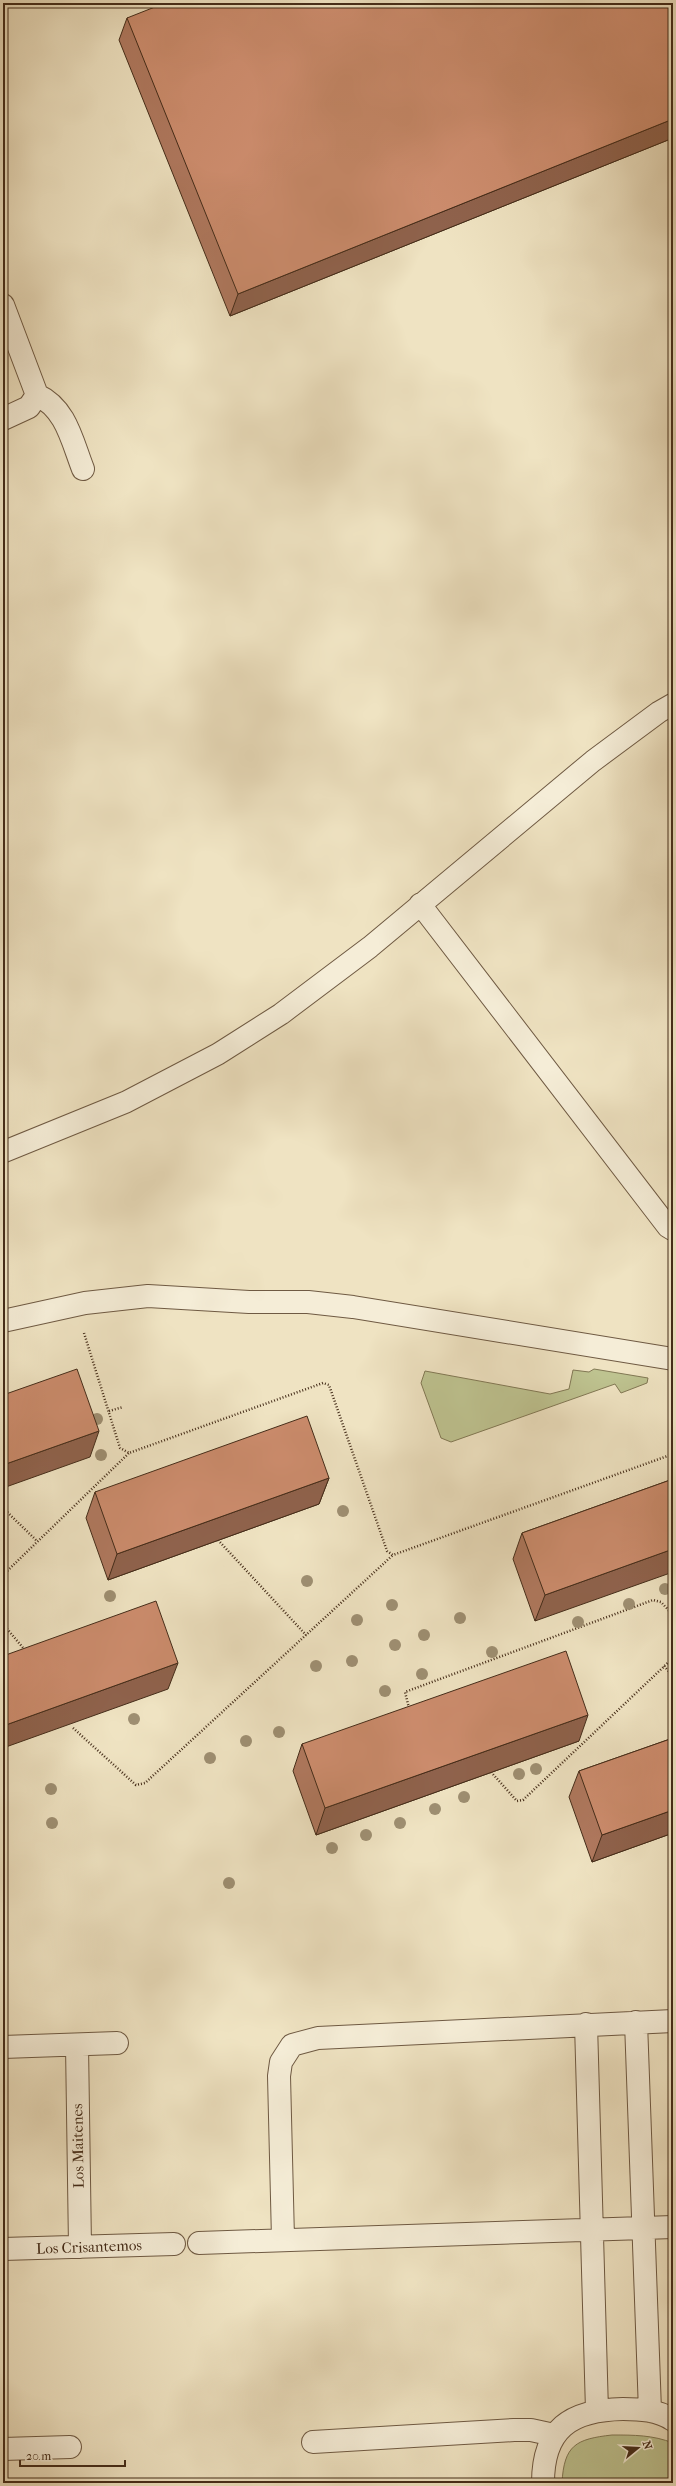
<svg xmlns="http://www.w3.org/2000/svg" width="676" height="2486" viewBox="0 0 676 2486" font-family="'IM FELL French Canon',serif">
<rect width="100%" height="100%" fill="#efe3c2"/>
<filter id="stains"><feTurbulence type="fractalNoise" baseFrequency=".005" numOctaves="4"/><feColorMatrix values="0 0 0 0 .2 0 0 0 0 .09 0 0 0 0 .02 0 0 0 .5 -.17"/></filter>
<radialGradient id="worn" r=".72"><stop offset=".6" stop-color="#630" stop-opacity="0"/><stop offset="1" stop-color="#630" stop-opacity=".3"/></radialGradient>
<!-- green -->
<path fill="#bec390" stroke="#817854" d="M 594,1369 L 648,1378 L 647,1383 L 621,1393 L 615,1384 L 451,1442 L 441,1438 L 421,1383 L 425,1371 L 550,1394 L 569,1389 L 573,1370 L 589,1372 Z
M 612,2435 C 634,2435 653,2435 673,2443 L 673,2483 L 562,2483 C 564,2445 576,2439 612,2435 Z"/>
<g fill="none" stroke-linecap="round" stroke-linejoin="round">
<!-- lane casing -->
<g stroke="#6f5a43" stroke-width="23">
<path id="lane" d="M 420,904 L 668,1227 L 673,1230
M 3,1152 L 126,1102 L 218,1054 L 281,1014 L 370,947 L 593,761 L 659,712 L 673,704"/>
</g>
<!-- street casing -->
<g stroke="#6f5a43" stroke-width="24">
<path id="street" d="M 3,305 L 37,395 C 66,408 72,441 83,469
M 3,419 L 29,407 L 37,395
M 3,1321 L 85,1303 L 148,1296 L 249,1302 L 308,1302 L 353,1307 L 673,1359
M 636,2022 L 650,2411
M 586,2024 L 597,2411
M 77,2045 L 80,2247
M 3,2047 L 117,2043
M 283,2239 L 279,2076 L 281,2062 L 292,2045 L 318,2038 L 673,2021
M 199,2243 L 673,2227
M 3,2249 L 174,2244
M 313,2442 L 514,2430 L 531,2430 L 554,2435
M 3,2449 L 70,2447
M 543,2483 C 543,2429 570,2410 623,2409 C 640,2409 658,2410 673,2420"/>
</g>
<!-- path -->
<path stroke="#442c19" stroke-width="2.5" stroke-dasharray="1 2" stroke-linecap="butt" d="M 84,1333 L 120,1448 L 129,1453 L 323,1383 L 329,1385 L 387,1551 L 393,1555 L 673,1454
M 109,1411 L 123,1407
M 3,1508 L 37,1541
M 218,1540 L 306,1635
M 3,1575 L 129,1453
M 3,1624 L 24,1649
M 664,1666 L 673,1676
M 409,1708 L 405,1692 L 653,1600 L 661,1602 L 673,1615
M 73,1728 L 136,1785 L 145,1783 L 393,1555
M 491,1772 L 517,1801 L 523,1800 L 673,1658"/>
<!-- lane -->
<use href="#lane" stroke="#f5edd7" stroke-width="21"/>
<!-- street -->
<use href="#street" stroke="#f5edd7" stroke-width="22"/>
</g>
<!-- trees -->
<g fill="#9e8f72">
<circle cx="97" cy="1419" r="6"/>
<circle cx="101" cy="1455" r="6"/>
<circle cx="343" cy="1511" r="6"/>
<circle cx="307" cy="1581" r="6"/>
<circle cx="665" cy="1589" r="6"/>
<circle cx="110" cy="1596" r="6"/>
<circle cx="629" cy="1604" r="6"/>
<circle cx="392" cy="1605" r="6"/>
<circle cx="460" cy="1618" r="6"/>
<circle cx="357" cy="1620" r="6"/>
<circle cx="578" cy="1622" r="6"/>
<circle cx="424" cy="1635" r="6"/>
<circle cx="395" cy="1645" r="6"/>
<circle cx="492" cy="1652" r="6"/>
<circle cx="352" cy="1661" r="6"/>
<circle cx="316" cy="1666" r="6"/>
<circle cx="422" cy="1674" r="6"/>
<circle cx="385" cy="1691" r="6"/>
<circle cx="134" cy="1719" r="6"/>
<circle cx="279" cy="1732" r="6"/>
<circle cx="246" cy="1741" r="6"/>
<circle cx="210" cy="1758" r="6"/>
<circle cx="536" cy="1769" r="6"/>
<circle cx="519" cy="1774" r="6"/>
<circle cx="51" cy="1789" r="6"/>
<circle cx="464" cy="1797" r="6"/>
<circle cx="435" cy="1809" r="6"/>
<circle cx="52" cy="1823" r="6"/>
<circle cx="400" cy="1823" r="6"/>
<circle cx="366" cy="1835" r="6"/>
<circle cx="332" cy="1848" r="6"/>
<circle cx="229" cy="1883" r="6"/>
</g>
<!-- wall -->
<path fill="#af785e" stroke="#442c19" d="M 673,3 L 673,138 L 230,316 L 119,40 L 127,18 Z
M 329,1478 L 319,1504 L 108,1580 L 86,1518 L 95,1492 Z
M 673,1479 L 535,1621 L 513,1559 L 522,1533 Z
M 673,1738 L 673,1833 L 592,1862 L 569,1797 L 579,1771 Z
M 579,1741 L 316,1835 L 293,1771 L 302,1744 Z"/>
<!-- shaded-wall -->
<path fill="#8f624c" stroke="#442c19" d="M 673,119 L 673,138 L 230,316 L 238,294 Z
M 99,1431 L 90,1457 L 3,1488 L 3,1465 Z
M 329,1478 L 319,1504 L 108,1580 L 117,1554 Z
M 673,1549 L 673,1572 L 535,1621 L 545,1595 Z
M 178,1663 L 168,1689 L 3,1748 L 3,1726 Z
M 588,1715 L 579,1741 L 316,1835 L 325,1808 Z
M 673,1810 L 673,1833 L 592,1862 L 602,1835 Z"/>
<!-- building -->
<path fill="#cc8c6d" stroke="#442c19" d="M 165,3 L 673,3 L 673,119 L 238,294 L 127,18 Z
M 77,1369 L 99,1431 L 3,1465 L 3,1395 Z
M 307,1416 L 329,1478 L 117,1554 L 95,1492 Z
M 673,1479 L 673,1549 L 545,1595 L 522,1533 Z
M 156,1601 L 178,1663 L 3,1726 L 3,1656 Z
M 566,1651 L 588,1715 L 325,1808 L 302,1744 Z
M 673,1738 L 673,1810 L 602,1835 L 579,1771 Z"/>
<g text-anchor="middle" dominant-baseline="central" stroke-width="3" stroke-linejoin="round" paint-order="stroke">
<!-- street labels -->
<g font-size="15" fill="#442c19" stroke="#f5edd7">
<text transform="translate(78 2146) rotate(-91)">Los Maitenes</text>
<text transform="translate(89 2247) rotate(-2)">Los Crisantemos</text>
</g>
</g>
<!-- margin -->
<rect width="676" height="2486" fill="none" stroke="#efe3c2" stroke-width="16"/>
<rect x="4" y="4" width="668" height="2478" fill="none" stroke="#442c19" stroke-width="2"/>
<rect x="8" y="8" width="660" height="2470" fill="none" stroke="#442c19"/>
<!-- north arrow -->
<g transform="translate(638 2448) rotate(72)" stroke="#f5edd7" stroke-width="3" paint-order="stroke">
<path d="M0-3L7 15L0 10L-7 15Z" fill="#442c19"/>
<text y="-6" font-size="11" font-weight="bold" text-anchor="middle" fill="#442c19">N</text>
</g>
<!-- scale -->
<path d="M20 2460v6h105v-6" fill="none" stroke="#442c19" stroke-width="2"/>
<text x="26" y="2460" font-size="12" fill="#442c19" stroke="#f5edd7" stroke-width="3" paint-order="stroke">20 m</text>
<rect width="100%" height="100%" filter="url(#stains)"/>
<rect width="100%" height="100%" fill="url(#worn)"/>
</svg>
